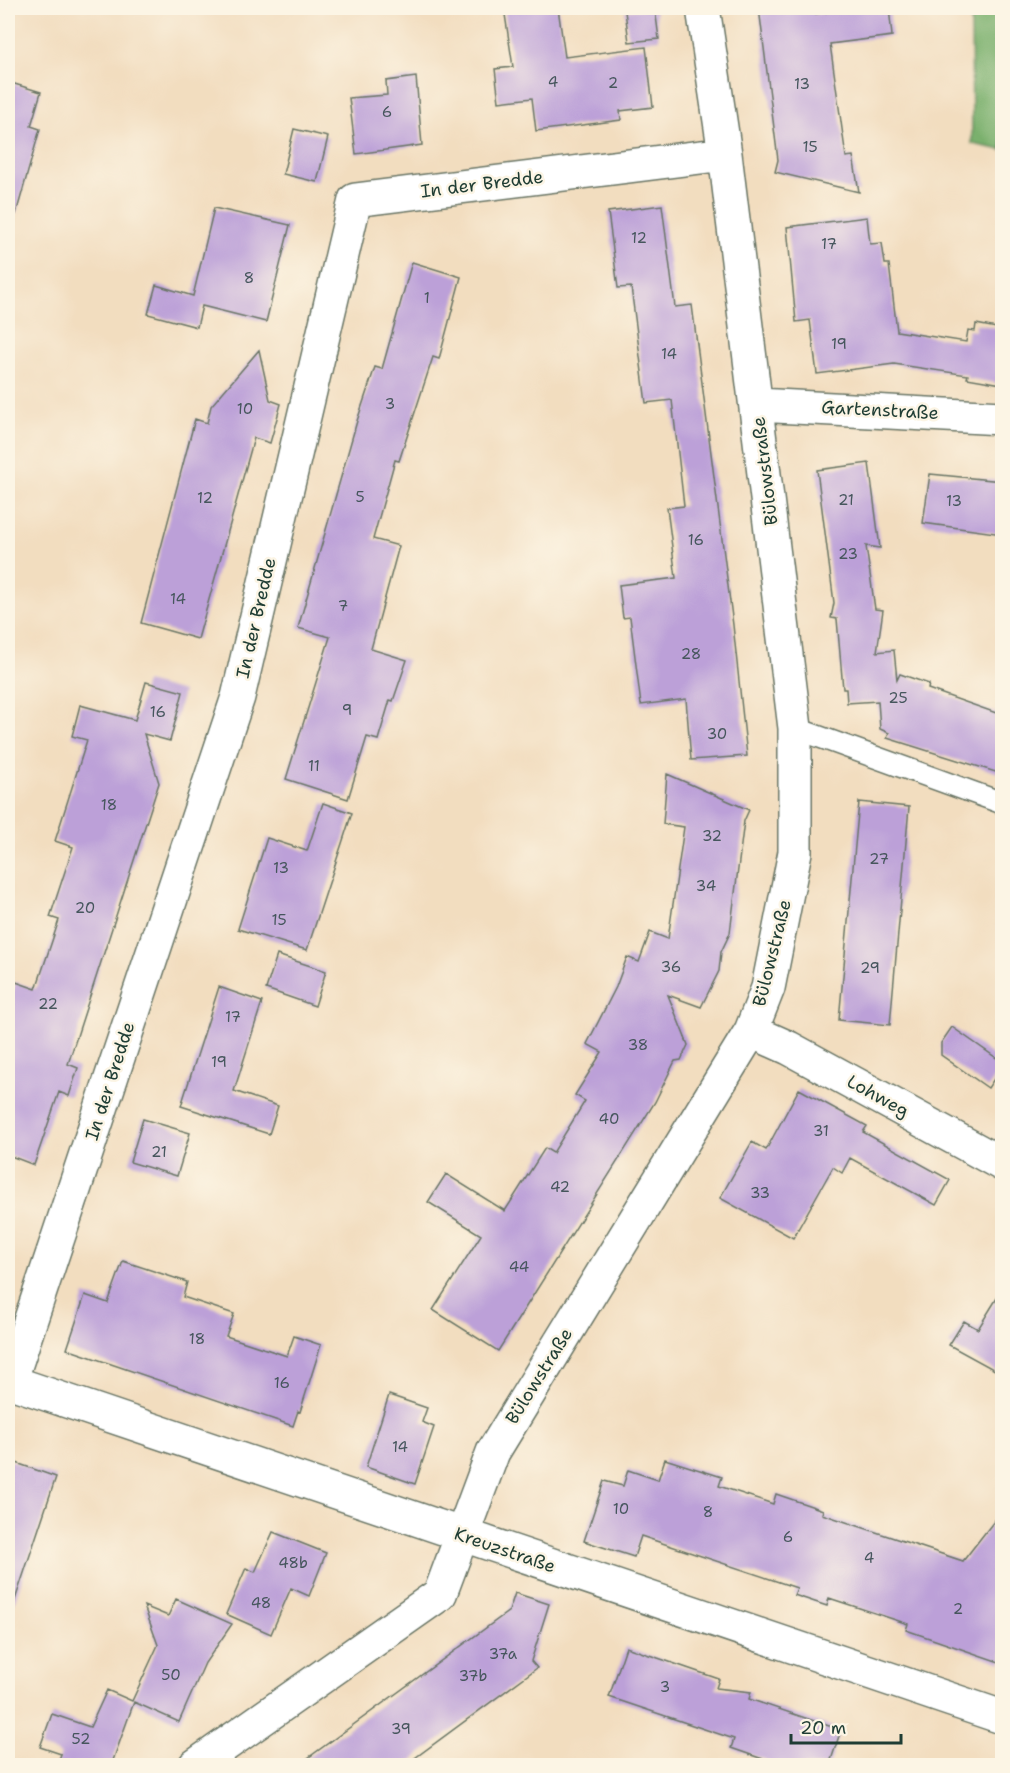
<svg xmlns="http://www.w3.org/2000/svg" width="1010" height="1773" viewBox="0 0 1010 1773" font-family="'Shantell Sans',sans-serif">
<rect width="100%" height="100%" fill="#fcf5e5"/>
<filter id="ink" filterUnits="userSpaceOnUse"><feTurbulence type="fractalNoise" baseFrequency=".0167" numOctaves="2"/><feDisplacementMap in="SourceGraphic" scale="12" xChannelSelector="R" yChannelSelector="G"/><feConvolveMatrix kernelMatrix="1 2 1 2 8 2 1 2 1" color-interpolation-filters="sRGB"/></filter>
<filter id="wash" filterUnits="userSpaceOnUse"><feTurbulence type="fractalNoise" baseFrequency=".008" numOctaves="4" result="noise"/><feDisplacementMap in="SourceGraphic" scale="24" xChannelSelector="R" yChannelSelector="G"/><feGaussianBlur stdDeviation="1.35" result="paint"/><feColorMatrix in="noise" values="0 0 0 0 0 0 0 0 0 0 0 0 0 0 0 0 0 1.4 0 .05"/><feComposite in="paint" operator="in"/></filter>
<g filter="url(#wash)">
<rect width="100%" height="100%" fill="#f2ddbf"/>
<!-- forest -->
<path fill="#7ab06d" stroke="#4c7650" stroke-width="1.5" d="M 971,8 L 1002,8 L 1002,150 L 972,144 Z"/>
<g id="blocks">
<!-- building -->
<path fill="#bca0d8" d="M 504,8 L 558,8 L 565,57 L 646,47 L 653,107 L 620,111 L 621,120 L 536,131 L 532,98 L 499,102 L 495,69 L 513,67 Z
M 655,8 L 659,39 L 629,42 L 625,11 Z
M 759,8 L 814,8 L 815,14 L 860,8 L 889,8 L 892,36 L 830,44 L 846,157 L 853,156 L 859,192 L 775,172 L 778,160 Z
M 416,77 L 422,145 L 356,154 L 349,98 L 387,95 L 386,81 Z
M 8,82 L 41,92 L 31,126 L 40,129 L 16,214 L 8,213 Z
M 294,129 L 328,137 L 317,182 L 283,174 Z
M 662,205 L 675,307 L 692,305 L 733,625 L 747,756 L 691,760 L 686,699 L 641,705 L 630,617 L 623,618 L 619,585 L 676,578 L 667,508 L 684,506 L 672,400 L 646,403 L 631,287 L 618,288 L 608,212 Z
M 214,208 L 290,225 L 266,322 L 202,306 L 197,327 L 148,314 L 156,285 L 193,296 Z
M 867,217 L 870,244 L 882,243 L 885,264 L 889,264 L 897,331 L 966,342 L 968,330 L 975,331 L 976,324 L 1002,329 L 1002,384 L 967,378 L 968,375 L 894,364 L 817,374 L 810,320 L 796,322 L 787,227 Z
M 412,262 L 461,277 L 439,359 L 433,357 L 399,461 L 395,460 L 373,539 L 399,546 L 371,649 L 407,660 L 393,701 L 390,700 L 378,740 L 367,737 L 348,799 L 286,779 L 330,637 L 298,628 L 357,421 L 375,367 L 382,369 Z
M 259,350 L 270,400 L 281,404 L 270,443 L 254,438 L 198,639 L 141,623 L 195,419 L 207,423 L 211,406 Z
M 869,463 L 880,548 L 866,546 L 875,609 L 883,610 L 877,652 L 894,650 L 897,680 L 900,674 L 929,684 L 928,689 L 1002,715 L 1002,774 L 887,738 L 889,733 L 880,729 L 878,701 L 847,703 L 846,689 L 843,689 L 837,619 L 831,618 L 834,603 L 817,470 Z
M 930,474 L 1002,481 L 1002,534 L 923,523 Z
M 146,682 L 183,692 L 170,741 L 144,734 L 159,783 L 68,1064 L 78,1068 L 69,1096 L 59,1092 L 34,1165 L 8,1155 L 8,1006 L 16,982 L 36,989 L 59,920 L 50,917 L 73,847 L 55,841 L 87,740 L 72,736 L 80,705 L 135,720 Z
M 667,774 L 749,810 L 744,821 L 730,933 L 721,952 L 719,971 L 701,1007 L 668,995 L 688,1045 L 681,1060 L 675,1061 L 655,1102 L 498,1351 L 433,1310 L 481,1235 L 428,1202 L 446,1174 L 505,1211 L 545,1148 L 553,1153 L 585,1101 L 575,1095 L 602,1052 L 587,1044 L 616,987 L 627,957 L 639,962 L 650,932 L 668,939 L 684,827 L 663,824 Z
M 859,802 L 909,807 L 890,1025 L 839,1020 Z
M 323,803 L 352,813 L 307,950 L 238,929 L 267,838 L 307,851 Z
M 277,955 L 326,971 L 315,1006 L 266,989 Z
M 219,987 L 262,1002 L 234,1091 L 278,1106 L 269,1134 L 181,1106 Z
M 952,1027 L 1002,1062 L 1002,1067 L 988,1088 L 941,1055 L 941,1043 Z
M 799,1089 L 867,1126 L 863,1132 L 950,1180 L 936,1205 L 850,1158 L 842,1173 L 833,1167 L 793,1238 L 720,1198 L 752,1142 L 766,1150 Z
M 143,1119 L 190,1133 L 177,1176 L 130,1162 Z
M 123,1261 L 187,1282 L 183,1297 L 234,1314 L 226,1336 L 287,1356 L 294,1336 L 321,1345 L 300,1412 L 298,1411 L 293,1426 L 67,1349 L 85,1295 L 108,1303 Z
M 1002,1290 L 1002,1374 L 949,1345 L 964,1321 L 978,1329 Z
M 389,1395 L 427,1408 L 422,1422 L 434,1427 L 415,1484 L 366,1467 Z
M 665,1459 L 722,1477 L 719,1486 L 773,1504 L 776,1494 L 823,1510 L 822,1514 L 963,1561 L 1002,1511 L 1002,1663 L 906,1630 L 908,1624 L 829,1598 L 827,1606 L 794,1595 L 797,1588 L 641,1536 L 634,1557 L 584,1541 L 604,1481 L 623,1486 L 628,1470 L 658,1480 Z
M 8,1460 L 56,1477 L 13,1606 L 8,1605 Z
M 273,1532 L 326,1553 L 309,1596 L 291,1588 L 271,1634 L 226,1614 L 246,1568 L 255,1572 Z
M 515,1593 L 549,1604 L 531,1661 L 537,1668 L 404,1766 L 297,1766 L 509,1611 Z
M 176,1599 L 232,1624 L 205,1663 L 179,1722 L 134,1702 L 111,1766 L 57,1766 L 61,1754 L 40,1747 L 52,1714 L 90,1727 L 107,1690 L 132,1701 L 158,1645 L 144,1606 L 168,1616 Z
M 626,1647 L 719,1679 L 716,1688 L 751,1692 L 749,1699 L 841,1730 L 829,1766 L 783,1766 L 731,1748 L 734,1739 L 609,1697 Z"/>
</g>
</g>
<g filter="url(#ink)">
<use href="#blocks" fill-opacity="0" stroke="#697565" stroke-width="1.5"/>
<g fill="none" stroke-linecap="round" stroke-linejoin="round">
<!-- service casing -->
<g stroke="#697565" stroke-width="24">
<path id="service" d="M 795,728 L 1002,803"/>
</g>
<!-- minor casing -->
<g stroke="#697565" stroke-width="36">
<path id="minor" d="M 757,405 L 1002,418
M 751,1031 L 789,1048 L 1002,1164
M 8,1381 L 1002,1717
M 10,1382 L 238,697 L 355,200 L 725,154
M 195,1766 L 440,1594 L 493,1452 L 751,1031 L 768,988 L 795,852 L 795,728 L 725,154 L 703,8"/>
</g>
<!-- service -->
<use href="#service" stroke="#fff" stroke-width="21"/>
<!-- minor -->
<use href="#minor" stroke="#fff" stroke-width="33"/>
</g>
</g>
<g text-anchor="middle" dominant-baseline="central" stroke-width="5" stroke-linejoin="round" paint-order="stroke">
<!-- number labels -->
<g font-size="15" fill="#46565d">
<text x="553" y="82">4</text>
<text x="613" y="83">2</text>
<text x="802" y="84">13</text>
<text x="387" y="112">6</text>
<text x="810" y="147">15</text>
<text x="639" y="238">12</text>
<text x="829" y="244">17</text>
<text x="249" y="278">8</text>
<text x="427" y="298">1</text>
<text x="839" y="344">19</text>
<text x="669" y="354">14</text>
<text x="390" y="404">3</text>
<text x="245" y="409">10</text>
<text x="360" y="497">5</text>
<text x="205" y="498">12</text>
<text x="846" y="500">21</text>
<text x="954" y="501">13</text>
<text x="696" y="540">16</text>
<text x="848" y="554">23</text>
<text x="178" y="599">14</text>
<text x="343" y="606">7</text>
<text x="691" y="654">28</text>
<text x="898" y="698">25</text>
<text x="347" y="710">9</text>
<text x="158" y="712">16</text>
<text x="717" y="734">30</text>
<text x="314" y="766">11</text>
<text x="109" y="805">18</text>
<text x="712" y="836">32</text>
<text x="879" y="859">27</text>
<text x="281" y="868">13</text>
<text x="706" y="886">34</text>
<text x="85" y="908">20</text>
<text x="279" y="920">15</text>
<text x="671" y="967">36</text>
<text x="870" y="968">29</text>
<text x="48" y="1004">22</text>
<text x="233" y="1017">17</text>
<text x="638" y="1045">38</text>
<text x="219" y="1062">19</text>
<text x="609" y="1119">40</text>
<text x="821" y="1131">31</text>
<text x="159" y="1152">21</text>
<text x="560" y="1187">42</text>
<text x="760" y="1193">33</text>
<text x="519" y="1267">44</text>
<text x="197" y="1339">18</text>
<text x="282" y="1383">16</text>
<text x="400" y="1447">14</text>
<text x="621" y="1509">10</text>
<text x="708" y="1512">8</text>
<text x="788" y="1537">6</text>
<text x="869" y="1558">4</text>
<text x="293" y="1563">48b</text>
<text x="261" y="1603">48</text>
<text x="958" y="1609">2</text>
<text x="503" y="1654">37a</text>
<text x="171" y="1675">50</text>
<text x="473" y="1676">37b</text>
<text x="665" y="1687">3</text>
<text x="401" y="1729">39</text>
<text x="81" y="1739">52</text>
</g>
<!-- street labels -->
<g font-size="18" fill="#1f3d34" stroke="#fcf5e5">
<text transform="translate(482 184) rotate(-7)">In der Bredde</text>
<text transform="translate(880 410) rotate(3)">Gartenstraße</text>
<text transform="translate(765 471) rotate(-97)">Bülowstraße</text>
<text transform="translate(256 618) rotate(-77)">In der Bredde</text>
<text transform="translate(772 953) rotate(-76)">Bülowstraße</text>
<text transform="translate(110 1081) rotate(-72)">In der Bredde</text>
<text transform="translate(878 1096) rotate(29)">Lohweg</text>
<text transform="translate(539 1376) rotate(-58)">Bülowstraße</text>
<text transform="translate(505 1550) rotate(19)">Kreuzstraße</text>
</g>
</g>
<!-- margin -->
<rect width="1010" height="1773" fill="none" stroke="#fcf5e5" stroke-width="30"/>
<!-- scale -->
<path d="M791 1734v9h110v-9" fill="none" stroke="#1f3d34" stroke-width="3"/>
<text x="800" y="1734" font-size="18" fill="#1f3d34" stroke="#fcf5e5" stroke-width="4.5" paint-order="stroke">20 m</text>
</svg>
